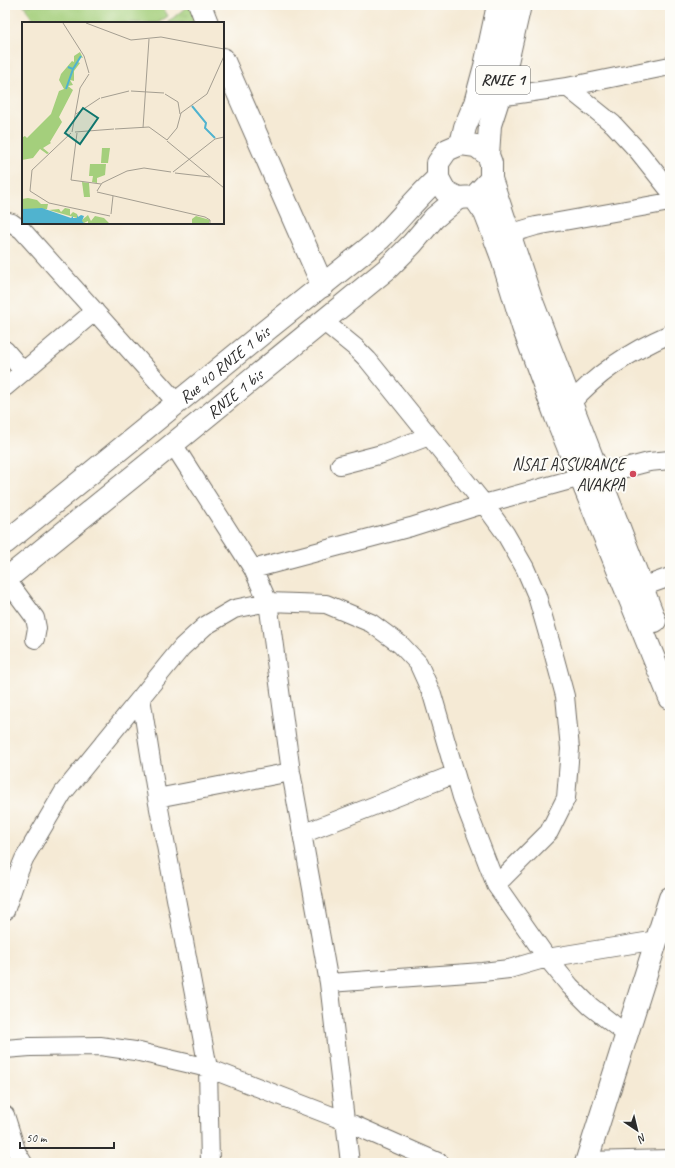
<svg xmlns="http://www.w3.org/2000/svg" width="675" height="1168" viewBox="0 0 675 1168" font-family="Caveat,sans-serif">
<defs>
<pattern id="grass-tufts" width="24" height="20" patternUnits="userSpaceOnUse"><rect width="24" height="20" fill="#a4cf7c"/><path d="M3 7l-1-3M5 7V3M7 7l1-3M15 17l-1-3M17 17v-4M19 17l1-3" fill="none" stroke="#8db26b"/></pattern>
</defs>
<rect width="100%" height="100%" fill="#fdfcf7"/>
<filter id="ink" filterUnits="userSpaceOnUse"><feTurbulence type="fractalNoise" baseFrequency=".025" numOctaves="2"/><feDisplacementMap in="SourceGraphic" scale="8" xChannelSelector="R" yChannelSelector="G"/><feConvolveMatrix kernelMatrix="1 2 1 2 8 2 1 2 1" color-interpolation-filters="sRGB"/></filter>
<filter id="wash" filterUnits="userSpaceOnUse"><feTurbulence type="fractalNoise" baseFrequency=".012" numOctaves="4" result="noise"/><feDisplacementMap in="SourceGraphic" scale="16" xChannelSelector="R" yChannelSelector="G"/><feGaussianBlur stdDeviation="0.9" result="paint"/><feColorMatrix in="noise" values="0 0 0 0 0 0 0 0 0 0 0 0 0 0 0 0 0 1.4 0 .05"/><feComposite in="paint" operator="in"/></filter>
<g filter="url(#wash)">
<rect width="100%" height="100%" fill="#f5ead5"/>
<!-- grass -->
<path fill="url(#grass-tufts)" stroke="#687d54" d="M 189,5 L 193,5 L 201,23 L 167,23 Z"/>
<!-- pitch -->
<path fill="#a4cf7c" stroke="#687d54" d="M 24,5 L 161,5 L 168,16 L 158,23 L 36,23 Z"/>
</g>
<g filter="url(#ink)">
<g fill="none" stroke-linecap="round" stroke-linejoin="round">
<!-- minor casing -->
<g stroke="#726e66" stroke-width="20">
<path id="minor" d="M 567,87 L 613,124 L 639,152 L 670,191
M 499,97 L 567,87 L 670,66
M 5,221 L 12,223 L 22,230 L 177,403
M 509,234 L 536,226 L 670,202
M 323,321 L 356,348 L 368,360 L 484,504 L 505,533 L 525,568 L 537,596 L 552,648 L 565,696 L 570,749 L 566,798 L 549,832 L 496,885
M 5,350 L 23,371
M 5,387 L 95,311
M 571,403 C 598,372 633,350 670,334
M 173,444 L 253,569 L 268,602 L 291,772 L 329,983 L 350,1163
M 340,465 L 382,454 L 429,436
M 598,473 L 614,471 L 649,462 L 670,460
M 253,569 L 411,527 L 484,504 L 581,477
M 6,579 L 35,618 L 37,628 L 35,639
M 642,587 L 670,577
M 141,698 L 157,798 L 208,1068 L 210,1163
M 157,798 L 291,772
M 302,834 L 455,774
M 5,911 L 17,876 L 24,859 L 63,793 L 182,647 L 205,626 L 234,609 L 268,602 L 326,604 L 371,623 L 401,645 L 418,663 L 432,694 L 462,797 L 496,885 L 547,958 L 570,986 L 590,1006 L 627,1035
M 329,983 L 482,972 L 509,969 L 547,958 L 657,940
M 5,1049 L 30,1047 L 100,1046 L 135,1051 L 208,1068 L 345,1121 L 440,1163
M 5,1115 L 17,1153 L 23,1163
M 587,1161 L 670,1159"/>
</g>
<!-- major casing -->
<g stroke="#726e66" stroke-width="24">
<g id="major">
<path d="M 200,5 L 207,23"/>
<path d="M 223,59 L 323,286"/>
<path id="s1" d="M 5,543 L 269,328 L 380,239 C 400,219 417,197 438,178"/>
<path id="s2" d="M 5,580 L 173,444 L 387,269 L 412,244 L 434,218 L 458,198"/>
<path d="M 586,1163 L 670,898"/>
</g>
</g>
<!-- highway casing -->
<g stroke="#726e66" stroke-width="24">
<path id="highway" d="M 461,144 L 476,146 L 488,155 L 491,163 L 491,179 L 474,197 L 458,198 L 445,191 L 438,178 L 438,163 L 447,150 Z
M 461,144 L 465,127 L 475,103 L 485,66 L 498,5
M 488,155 L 490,125 L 499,97 L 520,5
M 491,179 L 531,299 L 655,621
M 474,197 L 485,213 L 492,231 L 501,255 L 523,327 L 556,417 L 670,698"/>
</g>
<!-- minor -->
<use href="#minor" stroke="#fff" stroke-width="18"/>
<!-- major -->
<use href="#major" stroke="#fff" stroke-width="22"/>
<!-- highway -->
<use href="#highway" stroke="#fff" stroke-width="22"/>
</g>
</g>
<!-- markers -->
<circle fill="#d1495b" stroke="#fdfcf7" stroke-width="1.5" cx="633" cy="474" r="4"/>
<g text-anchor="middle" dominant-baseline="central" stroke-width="4" stroke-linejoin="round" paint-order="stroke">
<!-- shield labels -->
<rect fill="#fdfcf7" stroke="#6a6a68" stroke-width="1" x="476" y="66" width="54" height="28" rx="3"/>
<g font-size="16" font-weight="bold" fill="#2b2b2b">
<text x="503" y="80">RNIE 1</text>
</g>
<!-- street labels -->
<g font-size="17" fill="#2b2b2b" stroke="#fdfcf7">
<text stroke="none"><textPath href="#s1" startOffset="283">Rue 40 RNIE 1 bis</textPath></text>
<text stroke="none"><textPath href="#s2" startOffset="296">RNIE 1 bis</textPath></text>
</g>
<!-- poi labels -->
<g font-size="17" fill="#2b2b2b" stroke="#fdfcf7" text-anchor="end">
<text x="625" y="464">NSAI ASSURANCE<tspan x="625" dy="20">AVAKPA</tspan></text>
</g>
</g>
<!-- overview -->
<g transform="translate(22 22)">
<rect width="202" height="202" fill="#f5ead5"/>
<path d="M 58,30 L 61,36 L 58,35 L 56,40 L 58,41 L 52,49 L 52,59 L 48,58 L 51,63 L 46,64 L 51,68 L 37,95 L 40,100 L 28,120 L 29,121 L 21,126 L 27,131 L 25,132 L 18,127 L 11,136 L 0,138 L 1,115 L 3,114 L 5,116 L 29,92 L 37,69 L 42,67 L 37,58 L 39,52 L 50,39 L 52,40 L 52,34 ZM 6,176 L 15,178 L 19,182 L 26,182 L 25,187 L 0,187 L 0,177 ZM 43,186 L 48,187 L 48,193 L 51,190 L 55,192 L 55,196 L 27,188 L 37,187 L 39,190 ZM 66,193 L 69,199 L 73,194 L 82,196 L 87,201 L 66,201 L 66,199 L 62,201 L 56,197 L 57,194 L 60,198 ZM 174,194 L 188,198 L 187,201 L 170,201 L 170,197 Z" fill="#a4cf7c"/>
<path d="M 80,126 L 88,126 L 86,141 L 79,141 Z" fill="#a4cf7c"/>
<path d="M 60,160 L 67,161 L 68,175 L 62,175 Z" fill="#a4cf7c"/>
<path d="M 68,142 L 84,142 L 83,153 L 75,156 L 75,161 L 70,160 L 71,154 L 67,154 Z" fill="#a4cf7c"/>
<path d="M 20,186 L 49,196 L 51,194 L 51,196 L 55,196 L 55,192 L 56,195 L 59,193 L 62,194 L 60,199 L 62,201 L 0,201 L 0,187 Z" fill="#50b3cf"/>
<path fill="none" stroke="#50b3cf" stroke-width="2" d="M 51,47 L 59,34M 44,67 L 51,47 L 46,45M 170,84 L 184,101 L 183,106 L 193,116"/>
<path fill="none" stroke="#a49e91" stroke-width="1" d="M 41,1 L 62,34 L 67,51M 64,1 L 109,18 L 139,15 L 202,27M 109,69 L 142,71M 143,72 L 156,80 L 158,92M 79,76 L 107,69M 54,92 L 78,76M 121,106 L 127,17M 93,107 L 127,105 L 145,118M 50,110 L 58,66 L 67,52M 53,110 L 92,107M 49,111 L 10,148 L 8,169 L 27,181 L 88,194M 55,111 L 49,158 L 79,162M 145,118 L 155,106 L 159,91 L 185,72 L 202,34M 145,119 L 202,166M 151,150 L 193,117 L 202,115M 153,151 L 188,155M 75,169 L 80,161 L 105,149 L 122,146 L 149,150M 75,170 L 183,195 L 188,198 L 188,201M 89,192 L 91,174"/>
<path fill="#0f766e" fill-opacity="0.15" stroke="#0f766e" stroke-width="2" d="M 61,86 L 76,96 L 58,122 L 43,111 Z"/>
<rect width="202" height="202" fill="none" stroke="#2b2b2b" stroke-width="2"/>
</g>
<!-- margin -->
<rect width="675" height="1168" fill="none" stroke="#fdfcf7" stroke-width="20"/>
<!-- north arrow -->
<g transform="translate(637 1130) rotate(145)" stroke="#fdfcf7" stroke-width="3" paint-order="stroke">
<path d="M0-3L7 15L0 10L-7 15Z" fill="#2b2b2b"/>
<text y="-6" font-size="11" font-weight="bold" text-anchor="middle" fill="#2b2b2b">N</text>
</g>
<!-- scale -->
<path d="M20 1142v6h94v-6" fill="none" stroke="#2b2b2b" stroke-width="2"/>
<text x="26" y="1142" font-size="12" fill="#2b2b2b" stroke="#fdfcf7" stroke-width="3" paint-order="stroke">50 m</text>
</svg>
